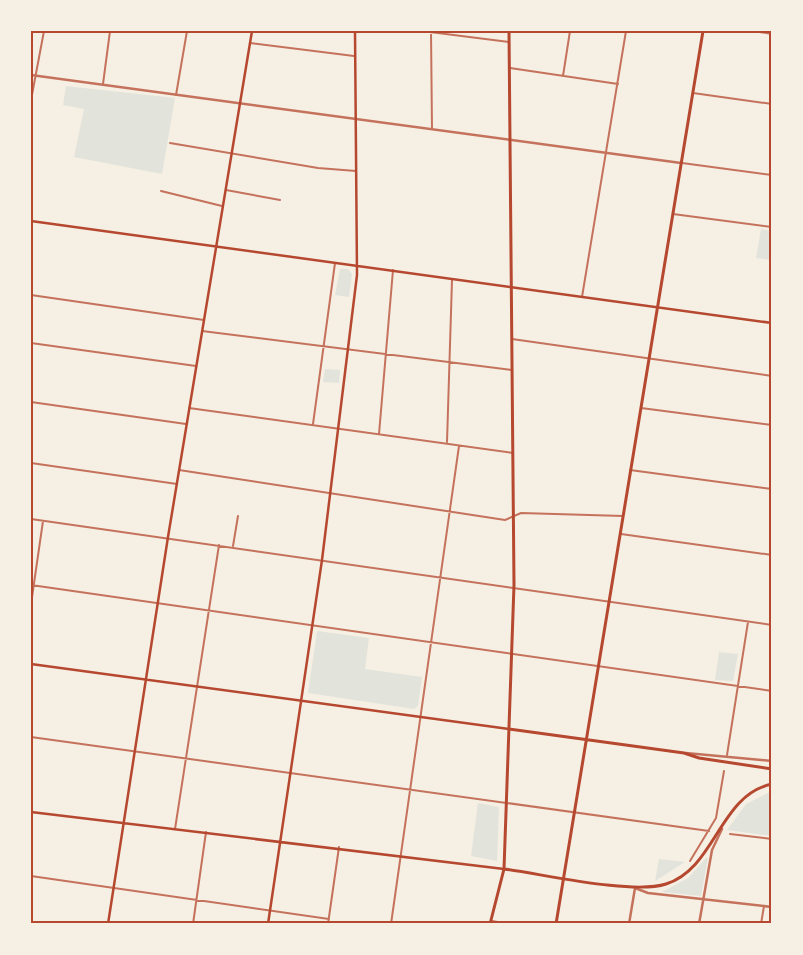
<svg xmlns="http://www.w3.org/2000/svg" width="803" height="955" viewBox="0 0 803 955" font-family="Ubuntu,sans-serif">
<rect width="100%" height="100%" fill="#f6efe4"/>
<!-- green -->
<path fill="#e2e4dc" d="M 66,86 L 175,98 L 162,174 L 74,157 L 84,109 L 63,105 Z
M 761,229 L 772,231 L 772,260 L 756,258 Z
M 340,269 L 348,269 L 352,274 L 349,297 L 335,295 Z
M 325,369 L 340,370 L 339,383 L 323,382 Z
M 317,631 L 369,638 L 365,669 L 422,677 L 418,706 L 414,709 L 308,693 Z
M 719,652 L 738,654 L 733,681 L 715,680 Z
M 772,791 L 772,836 L 727,830 L 746,804 Z
M 478,803 L 499,807 L 497,861 L 471,856 Z
M 706,858 L 708,858 L 701,896 L 662,892 L 688,878 Z
M 659,859 L 685,862 L 655,881 Z"/>
<g fill="none" stroke-linecap="round" stroke-linejoin="round">
<!-- minor -->
<path stroke="#c5725c" stroke-width="2" d="M 422,31 L 509,42
M 754,31 L 772,34
M 431,32 L 432,129
M 250,43 L 354,56
M 510,68 L 618,84
M 563,76 L 570,31
M 103,84 L 110,31
M 693,93 L 772,104
M 176,95 L 187,31
M 31,100 L 44,31
M 170,143 L 318,168 L 356,171
M 682,163 L 772,175
M 226,190 L 280,200
M 161,191 L 222,206
M 673,214 L 772,227
M 31,295 L 204,320
M 582,297 L 626,31
M 202,331 L 512,370
M 512,339 L 772,376
M 31,343 L 196,366
M 31,402 L 186,424
M 189,408 L 513,453
M 641,408 L 772,425
M 313,424 L 335,263
M 379,434 L 393,270
M 447,442 L 452,280
M 31,463 L 177,484
M 179,470 L 505,520 L 521,513 L 623,516
M 630,470 L 772,489
M 31,519 L 772,625
M 621,534 L 772,555
M 233,546 L 238,516
M 31,585 L 772,691
M 31,604 L 43,521
M 31,737 L 709,831
M 727,755 L 748,622
M 175,829 L 219,545
M 730,834 L 772,839
M 690,861 L 716,818 L 724,771
M 31,876 L 329,919
M 492,921 L 509,924
M 193,924 L 206,832
M 328,924 L 339,847
M 391,924 L 459,446
M 761,924 L 764,906"/>
<!-- tertiary -->
<path stroke="#c5725c" stroke-width="2.5" d="M 31,75 L 681,163
M 686,753 L 772,761
M 629,924 L 635,888 L 648,893 L 772,907
M 699,924 L 712,850 L 722,829"/>
<!-- secondary -->
<path stroke="#b5482f" stroke-width="2.5" d="M 31,221 L 772,323
M 31,664 L 509,729
M 31,812 L 504,869
M 108,924 L 168,537 L 252,31
M 268,924 L 322,560 L 357,275 L 355,31"/>
<!-- primary -->
<path stroke="#b5482f" stroke-width="3" d="M 509,729 L 684,753 L 699,758 L 772,769
M 504,869 C 543,874 632,895 666,884 C 716,868 719,795 772,784
M 490,924 L 504,869 L 514,585 L 509,31
M 556,924 L 703,31"/>
</g>
<!-- border -->
<rect width="803" height="955" fill="none" stroke="#f6efe4" stroke-width="65"/>
<rect x="32" y="32" width="738" height="890" fill="none" stroke="#b5482f" stroke-width="2"/>
</svg>
